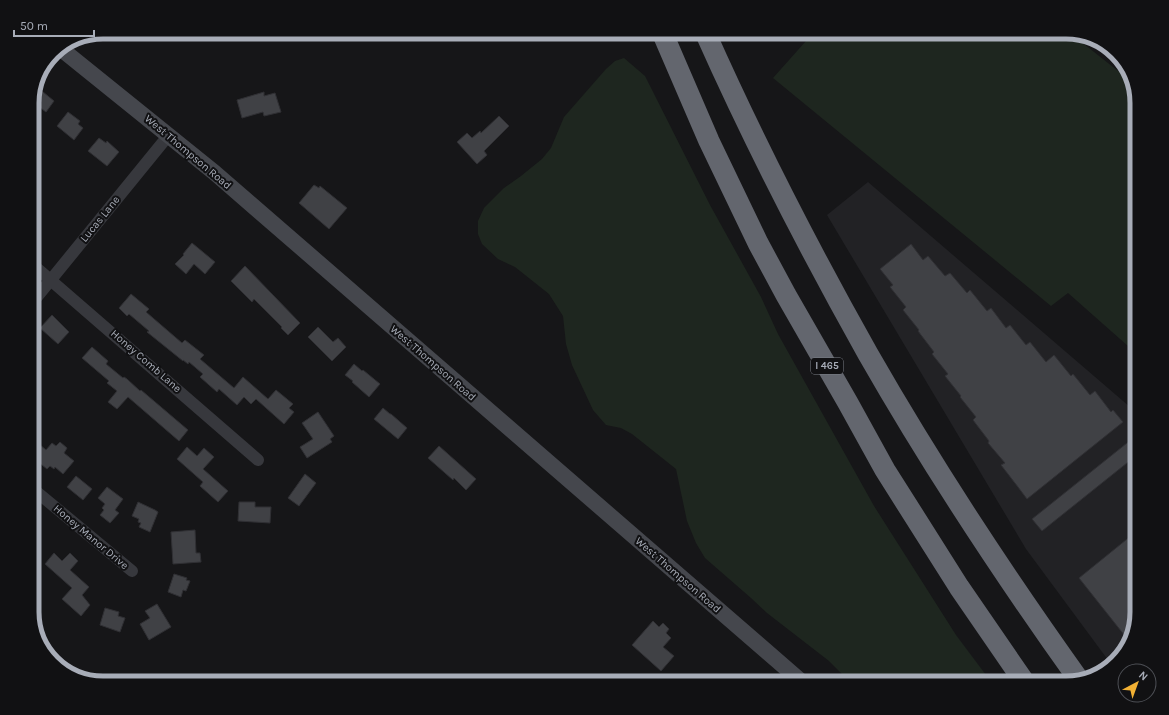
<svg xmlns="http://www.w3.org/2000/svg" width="1169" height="715" viewBox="0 0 1169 715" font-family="Karla,sans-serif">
<rect width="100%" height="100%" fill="#161618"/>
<!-- built -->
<path fill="#222225" d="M 868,182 L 1137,413 L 1137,613 L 1127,648 L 1111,664 L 1026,549 L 827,215 Z"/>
<!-- green -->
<path fill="#1e261f" d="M 814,32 L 1066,32 L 1070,33 L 1132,82 L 1137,98 L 1137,354 L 1068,293 L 1051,306 L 773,78 Z
M 624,58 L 645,76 L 710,205 L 761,297 L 778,334 L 874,506 L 956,635 L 992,683 L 851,683 L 829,661 L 767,613 L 751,598 L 705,558 L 696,543 L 687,521 L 676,469 L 632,434 L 621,428 L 606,425 L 593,410 L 572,365 L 566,344 L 563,316 L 549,294 L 515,267 L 498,259 L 482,244 L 478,234 L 478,221 L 484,208 L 504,188 L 521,176 L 542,159 L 551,148 L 564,117 L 606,69 L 615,61 Z"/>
<!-- building -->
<path fill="#404145" stroke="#303034" d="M 37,87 L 54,101 L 46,112 L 38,106 L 32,113 L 32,98 Z
M 264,92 L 264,96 L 275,93 L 281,112 L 264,116 L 263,112 L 242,118 L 237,100 Z
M 68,112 L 80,121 L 78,124 L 83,128 L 74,140 L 57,126 Z
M 499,116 L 509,126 L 484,151 L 487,155 L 477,164 L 457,142 L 467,133 L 472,138 L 480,131 L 481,133 Z
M 99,138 L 106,143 L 107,141 L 119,152 L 107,166 L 88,151 Z
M 314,185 L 319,188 L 320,186 L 347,208 L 329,229 L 299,203 Z
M 192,243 L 215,262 L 205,274 L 194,264 L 186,274 L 175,264 L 184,255 L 183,254 Z
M 911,244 L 923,260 L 928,256 L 945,276 L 950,273 L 967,293 L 970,290 L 987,311 L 991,308 L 1006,328 L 1010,325 L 1026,345 L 1030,342 L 1046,362 L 1054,355 L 1071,376 L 1073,374 L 1090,395 L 1095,391 L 1111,412 L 1113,410 L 1123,422 L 1027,499 L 1018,487 L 1001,465 L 1005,463 L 988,443 L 989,441 L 973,420 L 976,417 L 960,397 L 961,396 L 945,376 L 948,374 L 932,354 L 934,352 L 918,331 L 919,330 L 903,310 L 906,307 L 890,287 L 893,285 L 880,269 Z
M 245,266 L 300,323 L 288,335 L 281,328 L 282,327 L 254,299 L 252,302 L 231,281 Z
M 131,294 L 149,309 L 146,312 L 182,343 L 185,340 L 204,355 L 200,359 L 234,388 L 243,377 L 268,399 L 276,390 L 293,404 L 289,408 L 294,412 L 284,424 L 256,399 L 251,404 L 244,397 L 237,405 L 219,389 L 217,392 L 200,377 L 203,374 L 189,362 L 188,364 L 183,360 L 183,361 L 147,332 L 149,331 L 129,314 L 127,316 L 119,308 Z
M 52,315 L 69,332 L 58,344 L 40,328 Z
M 318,327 L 333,342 L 338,338 L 346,347 L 332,361 L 308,337 Z
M 92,347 L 108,361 L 106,364 L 123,378 L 124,377 L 127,379 L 140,391 L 141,390 L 188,430 L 179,441 L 128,397 L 117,409 L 108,402 L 117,391 L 107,383 L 109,381 L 82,358 Z
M 354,364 L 362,371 L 363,370 L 380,384 L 369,397 L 352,382 L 353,381 L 345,375 Z
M 383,408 L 390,414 L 391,414 L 407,428 L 398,439 L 374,419 Z
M 318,412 L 334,436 L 330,439 L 332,442 L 307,458 L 300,447 L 313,439 L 302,423 Z
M 32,438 L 46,450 L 52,443 L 56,446 L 60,442 L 67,448 L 64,453 L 74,461 L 63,474 L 55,467 L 54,469 L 50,466 L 47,469 L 32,457 Z
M 1132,439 L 1137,444 L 1137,455 L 1042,531 L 1032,519 Z
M 439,446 L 476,479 L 466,490 L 454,478 L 453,480 L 428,458 Z
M 187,447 L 197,456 L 204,448 L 214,457 L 203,469 L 228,491 L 218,502 L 200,486 L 203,482 L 177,459 Z
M 305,474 L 316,483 L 299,506 L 288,498 Z
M 76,476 L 92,489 L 83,500 L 67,487 Z
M 107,487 L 123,499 L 115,510 L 119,513 L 110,523 L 100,515 L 104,510 L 102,508 L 105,504 L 98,498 Z
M 138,502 L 155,510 L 158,512 L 150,532 L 139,527 L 141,523 L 138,522 L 139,519 L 132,516 Z
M 239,502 L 255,502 L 255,507 L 271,507 L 270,523 L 238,521 Z
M 195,530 L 196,553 L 200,553 L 201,562 L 173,564 L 171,532 Z
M 1137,531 L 1137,613 L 1129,641 L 1079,578 Z
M 54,553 L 62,561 L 70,553 L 78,561 L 70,570 L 89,587 L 82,595 L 90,605 L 81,616 L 62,599 L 72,588 L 45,564 Z
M 174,574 L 187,578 L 186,580 L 190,581 L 186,591 L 183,590 L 181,597 L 168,592 Z
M 157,604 L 171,627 L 149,640 L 140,624 L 150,618 L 145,611 Z
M 105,608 L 119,612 L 118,616 L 125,618 L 120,632 L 100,625 Z
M 653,621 L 659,627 L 663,623 L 669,629 L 666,633 L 671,638 L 663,647 L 674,656 L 661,671 L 632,645 Z"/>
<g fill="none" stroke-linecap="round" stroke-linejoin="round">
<!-- minor -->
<path stroke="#37383d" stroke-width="12" d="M 32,264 L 258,460
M 32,303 L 168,136
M 32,488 L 132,571"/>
<!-- secondary -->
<path stroke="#45474d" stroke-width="16" d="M 60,48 L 215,173 L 803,683"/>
<!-- motorway -->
<path stroke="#63666e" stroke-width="21" d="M 662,32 L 709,141 L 758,243 L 786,295 L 848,403 L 885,470 L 959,587 L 1025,683
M 705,32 C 754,142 809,249 868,354 C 932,466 1004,575 1079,680"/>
</g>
<g text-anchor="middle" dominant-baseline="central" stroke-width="4" stroke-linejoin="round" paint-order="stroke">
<!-- shield labels -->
<rect fill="#111113" stroke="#7b7e86" stroke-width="1" x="811" y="358" width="32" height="16" rx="3"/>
<g font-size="10" font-weight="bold" fill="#a8adb8">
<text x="827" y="366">I 465</text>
</g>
<!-- street labels -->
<g font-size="11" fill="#a8adb8" stroke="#111113">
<text transform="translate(188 152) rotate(40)">West Thompson Road</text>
<text transform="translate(100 219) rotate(-51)">Lucas Lane</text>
<text transform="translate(146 361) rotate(41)">Honey Comb Lane</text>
<text transform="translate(433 363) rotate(41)">West Thompson Road</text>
<text transform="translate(91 537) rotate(40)">Honey Manor Drive</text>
<text transform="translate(678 575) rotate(41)">West Thompson Road</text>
</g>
</g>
<!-- crop -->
<path d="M0 0H1169V715H0ZM103 39H1066A64 64 0 0 1 1130 103V612A64 64 0 0 1 1066 676H103A64 64 0 0 1 39 612V103A64 64 0 0 1 103 39Z" fill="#111113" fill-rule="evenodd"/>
<path fill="none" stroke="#a8adb8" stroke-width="5" d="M103 39H1066A64 64 0 0 1 1130 103V612A64 64 0 0 1 1066 676H103A64 64 0 0 1 39 612V103A64 64 0 0 1 103 39Z"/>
<!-- north arrow -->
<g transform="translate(1137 683) rotate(41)"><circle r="19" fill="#111113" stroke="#4d4f55"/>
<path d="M0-3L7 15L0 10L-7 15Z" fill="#f2b134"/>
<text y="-6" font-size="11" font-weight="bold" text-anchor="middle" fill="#a8adb8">N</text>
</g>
<!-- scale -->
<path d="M14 30v6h80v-6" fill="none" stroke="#a8adb8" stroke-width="2"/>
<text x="20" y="30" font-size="12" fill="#a8adb8" stroke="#111113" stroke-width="3" paint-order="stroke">50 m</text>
</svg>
